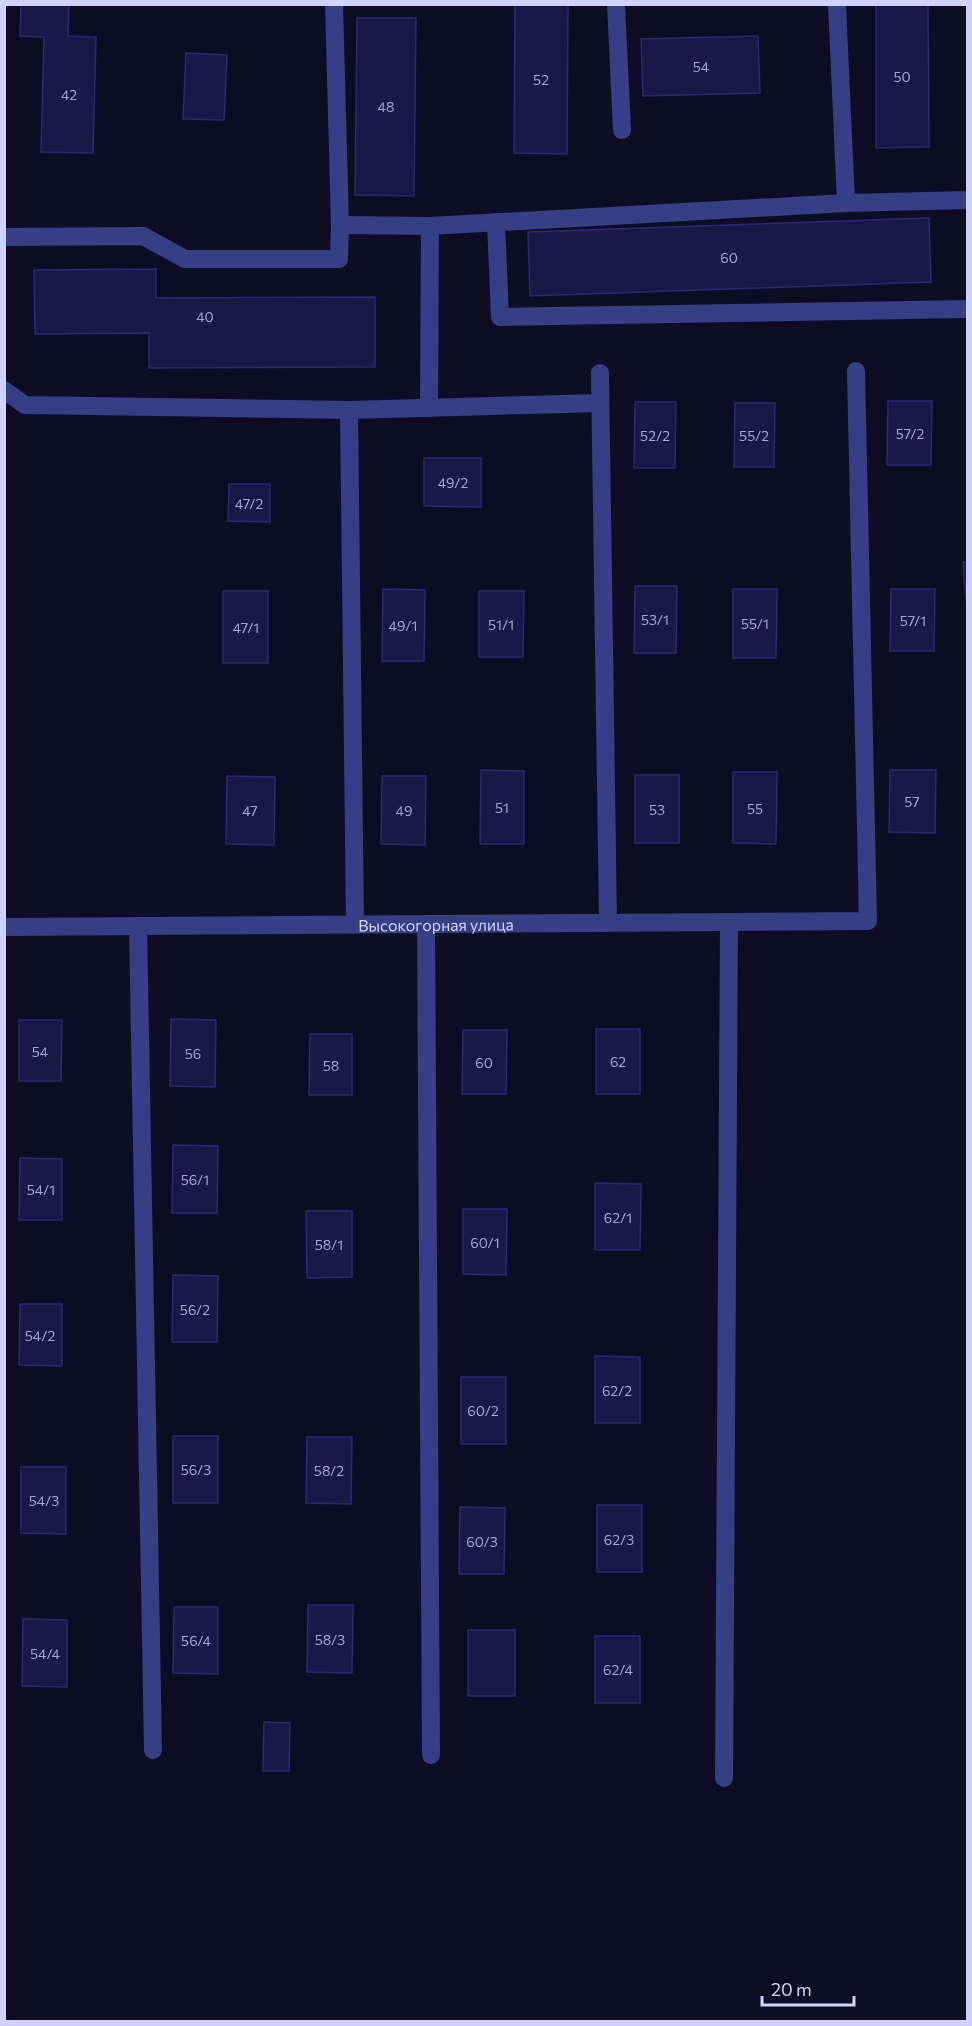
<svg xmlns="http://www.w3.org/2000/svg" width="972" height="2026" viewBox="0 0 972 2026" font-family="Commissioner,sans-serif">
<rect width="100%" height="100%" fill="#0e0d24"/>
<!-- building -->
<path fill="#1b1845" stroke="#2d2972" stroke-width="1.5" d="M 21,4 L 69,4 L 68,36 L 96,37 L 93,153 L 41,152 L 44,37 L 20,36 Z
M 515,4 L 568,4 L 567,154 L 514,153 Z
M 876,4 L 928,4 L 929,147 L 876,148 Z
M 357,18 L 416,18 L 414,196 L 355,195 Z
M 758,36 L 760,93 L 643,96 L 641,39 Z
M 186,53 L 227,55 L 224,120 L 183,119 Z
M 929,218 L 931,282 L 530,296 L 528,232 Z
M 156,269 L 156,298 L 375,297 L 375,367 L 149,368 L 149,333 L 35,334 L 34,270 Z
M 888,401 L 932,401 L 931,465 L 887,465 Z
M 635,402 L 676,402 L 675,468 L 634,468 Z
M 735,403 L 775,403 L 774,467 L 734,467 Z
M 424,458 L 481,458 L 481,507 L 424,506 Z
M 229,484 L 270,484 L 270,522 L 228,521 Z
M 963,562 L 968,562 L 968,600 L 966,600 Z
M 635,586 L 677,586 L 676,653 L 634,653 Z
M 383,589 L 425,590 L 424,661 L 382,661 Z
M 733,589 L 777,589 L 776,658 L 733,658 Z
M 891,589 L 935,589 L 934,651 L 890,651 Z
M 223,591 L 268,591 L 268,663 L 223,663 Z
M 479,591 L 524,591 L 523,657 L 479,657 Z
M 481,770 L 524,771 L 524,844 L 480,844 Z
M 890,770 L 936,770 L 935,833 L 889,832 Z
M 733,772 L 777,772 L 776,844 L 733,843 Z
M 635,775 L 679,775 L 679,843 L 635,843 Z
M 227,776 L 275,777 L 274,845 L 226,844 Z
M 382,776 L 426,776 L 425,845 L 381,844 Z
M 171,1019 L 216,1020 L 215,1087 L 170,1086 Z
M 19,1020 L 62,1020 L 61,1081 L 19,1081 Z
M 596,1029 L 640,1029 L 640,1094 L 596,1094 Z
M 463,1030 L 507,1030 L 506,1094 L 462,1094 Z
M 310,1034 L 352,1034 L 352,1095 L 309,1095 Z
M 173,1145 L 218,1146 L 217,1213 L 172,1213 Z
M 20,1158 L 62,1159 L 62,1220 L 19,1220 Z
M 595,1183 L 641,1184 L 640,1250 L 595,1250 Z
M 463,1209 L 507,1209 L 506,1275 L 463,1274 Z
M 306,1211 L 352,1211 L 352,1277 L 307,1278 Z
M 173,1275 L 218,1276 L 217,1342 L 172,1342 Z
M 20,1304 L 62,1304 L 62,1366 L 19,1365 Z
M 595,1356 L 640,1357 L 640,1423 L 595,1423 Z
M 461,1377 L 506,1377 L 506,1444 L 461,1444 Z
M 173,1436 L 218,1436 L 218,1503 L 173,1503 Z
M 307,1437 L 352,1437 L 351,1504 L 306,1503 Z
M 21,1467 L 66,1467 L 66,1534 L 21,1533 Z
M 597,1505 L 642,1505 L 642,1572 L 597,1572 Z
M 460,1507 L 505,1508 L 504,1574 L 459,1574 Z
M 308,1605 L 353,1605 L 352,1673 L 307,1672 Z
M 174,1607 L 218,1607 L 218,1674 L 173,1673 Z
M 23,1619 L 67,1620 L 67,1687 L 22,1686 Z
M 468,1630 L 515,1630 L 515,1696 L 468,1696 Z
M 595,1636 L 640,1636 L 640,1703 L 595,1703 Z
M 264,1722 L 290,1723 L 289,1771 L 263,1771 Z"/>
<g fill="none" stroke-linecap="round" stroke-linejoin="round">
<!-- minor -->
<g stroke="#363e85" stroke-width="18">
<path d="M 334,4 L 340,225"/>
<path d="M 616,4 L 622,130"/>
<path d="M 846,203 L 968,200"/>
<path d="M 496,222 L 500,317 L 968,309"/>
<path d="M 4,237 L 143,236 L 185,259 L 339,259 L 340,225 L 430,226"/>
<path d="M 600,373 L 608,923"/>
<path d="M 4,390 L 25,405 L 349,410"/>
<path d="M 429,408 L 430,226 L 846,203 L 837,4"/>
<path d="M 355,924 L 349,410 L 600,403"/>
<path d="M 426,924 L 431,1755"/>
<path d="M 138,926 L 153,1750"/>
<path id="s1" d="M 4,927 L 868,921 L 856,371"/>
<path d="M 724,1778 L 729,922"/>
</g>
</g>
<g text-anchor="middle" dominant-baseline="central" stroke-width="4.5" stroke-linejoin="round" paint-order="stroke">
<!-- number labels -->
<g font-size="14" fill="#a3a3d0">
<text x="701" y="66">54</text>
<text x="902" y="76">50</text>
<text x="541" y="79">52</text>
<text x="69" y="94">42</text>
<text x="386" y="106">48</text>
<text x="729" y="257">60</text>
<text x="205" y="316">40</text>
<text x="910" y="433">57/2</text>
<text x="655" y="435">52/2</text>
<text x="754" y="435">55/2</text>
<text x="453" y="482">49/2</text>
<text x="249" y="503">47/2</text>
<text x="655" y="619">53/1</text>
<text x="913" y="620">57/1</text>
<text x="755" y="623">55/1</text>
<text x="501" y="624">51/1</text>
<text x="403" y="625">49/1</text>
<text x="246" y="627">47/1</text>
<text x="912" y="801">57</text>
<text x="502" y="807">51</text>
<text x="755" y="808">55</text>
<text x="657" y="809">53</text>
<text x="250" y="810">47</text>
<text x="404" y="810">49</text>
<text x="40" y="1051">54</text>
<text x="193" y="1053">56</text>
<text x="618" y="1061">62</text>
<text x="484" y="1062">60</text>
<text x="331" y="1065">58</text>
<text x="195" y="1179">56/1</text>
<text x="41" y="1189">54/1</text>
<text x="618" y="1217">62/1</text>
<text x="485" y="1242">60/1</text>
<text x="329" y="1244">58/1</text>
<text x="195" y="1309">56/2</text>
<text x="40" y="1335">54/2</text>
<text x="617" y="1390">62/2</text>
<text x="483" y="1410">60/2</text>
<text x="196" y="1469">56/3</text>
<text x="329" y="1470">58/2</text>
<text x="44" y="1500">54/3</text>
<text x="619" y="1539">62/3</text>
<text x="482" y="1541">60/3</text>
<text x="330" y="1639">58/3</text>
<text x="196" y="1640">56/4</text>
<text x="45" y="1653">54/4</text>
<text x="618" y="1669">62/4</text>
</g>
<!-- street labels -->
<g font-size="16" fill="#d0d1ff" stroke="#0e0d24">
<text stroke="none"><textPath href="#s1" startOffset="432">Высокогорная улица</textPath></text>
</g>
</g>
<!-- border -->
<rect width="972" height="2026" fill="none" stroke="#d0d1ff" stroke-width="12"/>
<!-- scale -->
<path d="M762 1996v9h92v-9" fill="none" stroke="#d0d1ff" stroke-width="3"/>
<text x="771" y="1996" font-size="18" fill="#d0d1ff" stroke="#0e0d24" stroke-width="4.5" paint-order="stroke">20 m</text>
</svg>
